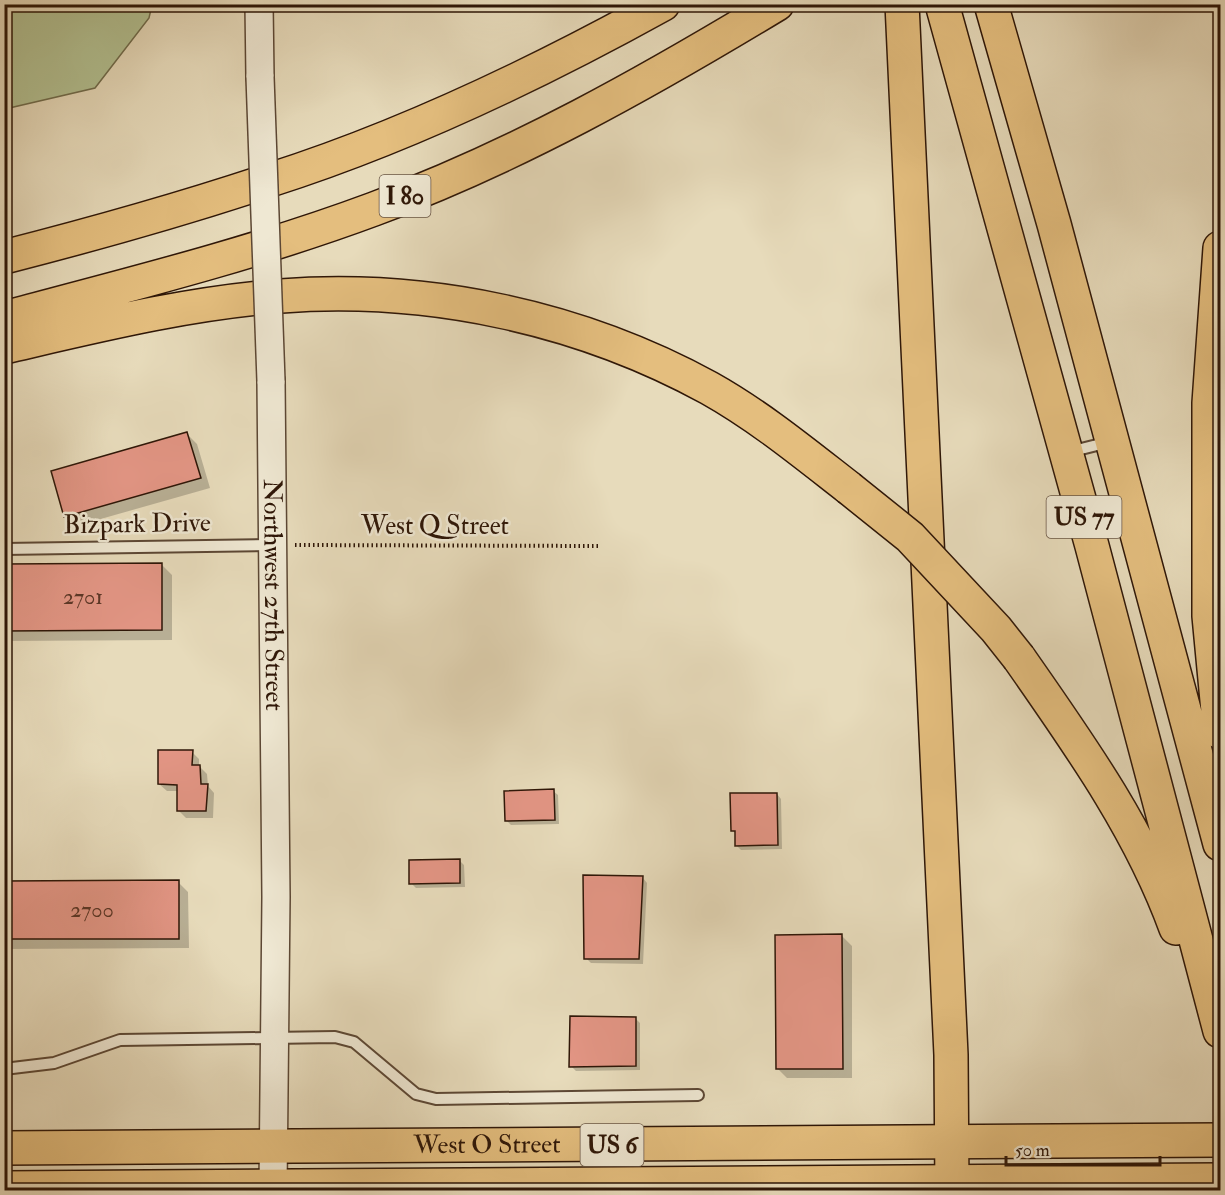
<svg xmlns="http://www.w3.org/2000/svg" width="1225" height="1195" viewBox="0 0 1225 1195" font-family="'IM FELL Double Pica',serif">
<rect width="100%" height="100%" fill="#e7dbbb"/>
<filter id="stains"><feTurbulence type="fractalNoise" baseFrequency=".00333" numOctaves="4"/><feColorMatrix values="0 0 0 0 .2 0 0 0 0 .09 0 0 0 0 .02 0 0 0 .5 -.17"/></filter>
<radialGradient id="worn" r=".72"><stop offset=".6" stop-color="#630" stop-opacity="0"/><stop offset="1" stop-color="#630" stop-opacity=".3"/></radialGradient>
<!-- green -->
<path fill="#b3c192" stroke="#706c4c" stroke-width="1.5" d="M 4,5 L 5,4 L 152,5 L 149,18 L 95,88 L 5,109 Z"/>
<!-- shadow -->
<path fill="#0003" d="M 187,434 L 197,444 L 210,488 L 76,526 L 66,516 Z
M 4,565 L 162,565 L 172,575 L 172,640 L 4,641 Z
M 192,752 L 199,759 L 199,766 L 207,774 L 208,786 L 214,793 L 213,818 L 186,818 L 178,810 L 178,791 L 167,791 L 159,784 Z
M 553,791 L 558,795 L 559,824 L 511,825 L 506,820 Z
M 777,794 L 781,799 L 782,849 L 741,850 L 736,845 L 736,834 L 732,830 Z
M 459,860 L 464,865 L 465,887 L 416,888 L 411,883 Z
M 643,878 L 647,883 L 643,964 L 591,963 L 586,958 Z
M 178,882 L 188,892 L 189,948 L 4,949 L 4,883 Z
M 842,936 L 852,946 L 852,1078 L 787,1078 L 777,1068 Z
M 635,1018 L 640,1023 L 640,1070 L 576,1071 L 571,1066 Z"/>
<!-- building -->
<path fill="#e29584" stroke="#2e1607" stroke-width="1.5" d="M 187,432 L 201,478 L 64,517 L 51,471 Z
M 162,563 L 162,630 L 4,631 L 4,564 Z
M 158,750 L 193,750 L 192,765 L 200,765 L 201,784 L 208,784 L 206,811 L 177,811 L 177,785 L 158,784 Z
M 554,789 L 555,820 L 505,821 L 504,791 Z
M 730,793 L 777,793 L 778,845 L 735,846 L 735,831 L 731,831 Z
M 460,859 L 460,883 L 409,884 L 409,860 Z
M 583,875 L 643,876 L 639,959 L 584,959 Z
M 179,880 L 179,939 L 4,939 L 4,881 Z
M 842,934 L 843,1069 L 776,1069 L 775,935 Z
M 570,1016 L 636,1017 L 636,1066 L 569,1067 Z"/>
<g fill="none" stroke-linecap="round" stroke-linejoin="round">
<!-- service casing -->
<g stroke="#5c4734" stroke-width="14">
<path id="service" d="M 1069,452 L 1109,442
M 4,549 L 271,545
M 4,1069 L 54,1063 L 120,1040 L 335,1037 L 354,1042 L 416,1094 L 436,1099 L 698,1095"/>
</g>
<!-- tertiary casing -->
<g stroke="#5c4734" stroke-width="30">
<g id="tertiary">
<path d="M 259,4 L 260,77"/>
<path id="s1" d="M 271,381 L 276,897 L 273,1188"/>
</g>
</g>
<!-- primary casing -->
<g stroke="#2e1607" stroke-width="36">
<g id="primary">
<path id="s2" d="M 4,1148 L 1220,1140"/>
<path d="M 4,1188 L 1220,1180"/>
</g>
</g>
<!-- motorway casing -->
<g stroke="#2e1607" stroke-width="36">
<path id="motorway" d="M 902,4 L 951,1055 L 952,1190
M 942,4 L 1092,546 L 1220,1031
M 991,4 L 1054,224 L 1220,844
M 1220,248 L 1209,403 L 1209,616 L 1220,732
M 4,257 C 94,234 183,209 270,180 C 402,138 542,71 663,4
M 4,318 C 128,285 253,254 374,209 C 515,157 648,82 777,4
M 4,347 C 95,326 187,303 281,296 C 428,285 579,317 709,388 C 759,416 804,453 849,488
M 1019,658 C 1079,744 1140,829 1176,928"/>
</g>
<!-- path -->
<path stroke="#2e1607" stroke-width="4" stroke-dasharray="1.5 3" stroke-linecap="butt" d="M 295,545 L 598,546"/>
<!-- service -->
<use href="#service" stroke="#efe8d3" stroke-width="10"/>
<!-- tertiary -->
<use href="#tertiary" stroke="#efe8d3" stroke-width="27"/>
<!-- primary -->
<use href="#primary" stroke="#e4be7e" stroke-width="33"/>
<!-- motorway -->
<use href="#motorway" stroke="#e4be7e" stroke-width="33"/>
<!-- tertiary-bridge casing -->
<g stroke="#5c4734" stroke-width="30" stroke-linecap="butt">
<path id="tertiary-bridge" d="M 260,77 L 271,381"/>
</g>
<!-- motorway-bridge casing -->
<g stroke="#2e1607" stroke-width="36" stroke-linecap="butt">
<path id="motorway-bridge" d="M 849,488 L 910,537 L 996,629 L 1019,658"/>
</g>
<!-- tertiary-bridge -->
<use href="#tertiary-bridge" stroke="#efe8d3" stroke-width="27"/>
<!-- motorway-bridge -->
<use href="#motorway-bridge" stroke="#e4be7e" stroke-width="33"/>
</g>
<g text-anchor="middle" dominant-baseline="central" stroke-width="5" stroke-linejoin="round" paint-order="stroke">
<!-- number labels -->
<g font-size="22" fill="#5b3626">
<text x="83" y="597">2701</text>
<text x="92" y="910">2700</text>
</g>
<!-- shield labels -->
<g fill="#efe8d3" stroke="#685544" stroke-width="1.5">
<rect x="379.5" y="175" width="51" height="42" rx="4.5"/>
<rect x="1046.5" y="496" width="75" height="42" rx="4.5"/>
<rect x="580.5" y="1124" width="63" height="42" rx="4.5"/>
</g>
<g font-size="24" font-weight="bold" fill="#2e1607">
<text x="405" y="196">I 80</text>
<text x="1084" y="517">US 77</text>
<text x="612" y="1145">US 6</text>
</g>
<!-- street labels -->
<g font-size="26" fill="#2e1607" stroke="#efe8d3">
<text transform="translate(137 524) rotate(-1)">Bizpark Drive</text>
<text x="435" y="526">West Q Street</text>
<text stroke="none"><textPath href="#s1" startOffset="214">Northwest 27th Street</textPath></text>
<text stroke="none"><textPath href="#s2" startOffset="483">West O Street</textPath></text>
</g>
</g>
<!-- margin -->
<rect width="1225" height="1195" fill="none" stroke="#e7dbbb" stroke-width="24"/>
<rect x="6" y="6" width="1213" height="1183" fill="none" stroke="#2e1607" stroke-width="3"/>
<rect x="12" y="12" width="1201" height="1171" fill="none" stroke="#2e1607" stroke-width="1.5"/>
<!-- scale -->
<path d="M1006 1156v9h154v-9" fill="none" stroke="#2e1607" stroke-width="3"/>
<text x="1015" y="1156" font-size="18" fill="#2e1607" stroke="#efe8d3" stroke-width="4.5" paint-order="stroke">50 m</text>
<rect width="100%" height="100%" filter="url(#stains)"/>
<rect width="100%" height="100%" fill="url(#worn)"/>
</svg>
